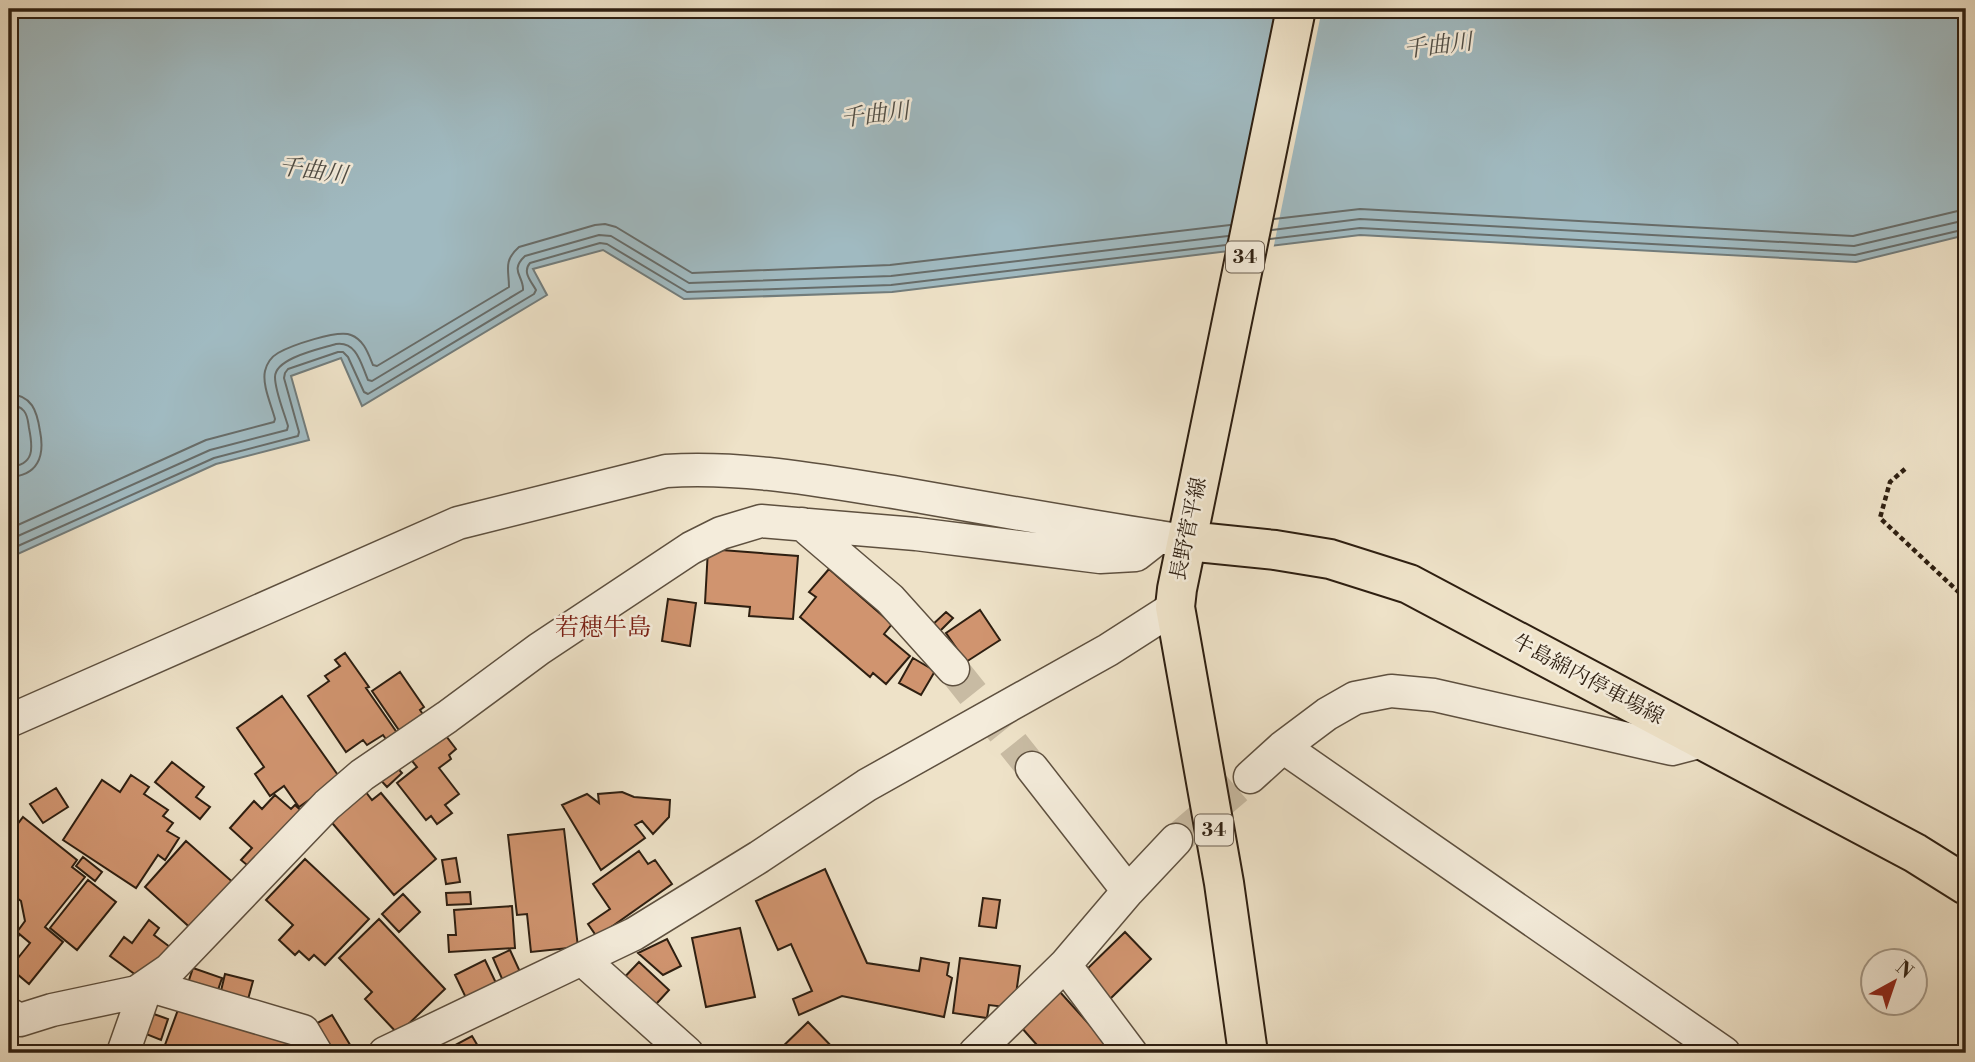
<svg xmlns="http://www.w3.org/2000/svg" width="1975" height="1062" viewBox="0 0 1975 1062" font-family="'Libre Bodoni','Noto Serif JP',serif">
<rect width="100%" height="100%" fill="#eee2c8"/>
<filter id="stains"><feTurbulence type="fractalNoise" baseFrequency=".00286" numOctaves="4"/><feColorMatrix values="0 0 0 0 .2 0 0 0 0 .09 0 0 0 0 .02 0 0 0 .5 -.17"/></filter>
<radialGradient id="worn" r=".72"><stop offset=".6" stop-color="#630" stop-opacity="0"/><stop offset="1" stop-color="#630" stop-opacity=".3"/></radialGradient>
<!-- water -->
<path fill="#a0bac1" stroke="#727c7b" stroke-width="2" d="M 9,9 L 1966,9 L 1966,235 L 1856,262 L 1360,235 L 892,292 L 684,299 L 603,250 L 533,269 L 547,295 L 362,406 L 341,358 L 291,376 L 309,440 L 216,464 L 9,558 L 9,452 L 17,447 L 11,416 L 9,415 Z"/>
<!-- pier -->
<path fill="#eee2c8" d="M 1280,9 L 1322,9 L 1273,250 L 1230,255 Z"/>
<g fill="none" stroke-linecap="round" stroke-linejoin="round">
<!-- shore -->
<path stroke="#676c69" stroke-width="2" d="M 1274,219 L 1360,209 L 1853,236 L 1966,209
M 1272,230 L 1360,219 L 1854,246 L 1966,220
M 1270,239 L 1360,228 L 1855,255 L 1966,229
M 9,394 C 32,395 37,411 40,431 C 45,456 38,476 9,477
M 9,405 C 15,405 20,406 24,411 C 28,416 28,422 29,428 C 33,448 35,465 9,467
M 9,529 L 206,440 L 274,422 L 275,419 C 271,404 262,385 265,371 C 267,363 271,357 278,353 C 290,346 338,329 351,335 C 364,340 368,353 373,365 L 377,366 L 509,287 C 509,270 503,261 519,247 L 595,225 L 605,224 L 616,227 L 692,273 L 890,265 L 1230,225
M 9,540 L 210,450 L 287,430 L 288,426 C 284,412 275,391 275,377 C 275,358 320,349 336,344 C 357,341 361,364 368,380 L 372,381 L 523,290 C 524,276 509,271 525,256 L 599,235 L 611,236 L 689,283 L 891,276 L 1228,236
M 9,550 L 214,458 L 298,436 L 299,432 L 284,378 L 285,373 L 288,369 L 338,352 L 343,352 L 348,357 L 364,392 L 368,394 L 534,294 L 536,290 C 531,281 522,272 530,263 L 600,243 L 607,244 L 687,292 L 891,285 L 1226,245"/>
</g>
<!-- building -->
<path fill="#d0946f" stroke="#2e1f11" stroke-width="2" d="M 708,549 L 798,556 L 793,619 L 749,616 L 750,607 L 705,603 Z
M 829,569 L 892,624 L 884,634 L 910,656 L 886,684 L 873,673 L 870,677 L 800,617 L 816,597 L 809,592 Z
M 668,599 L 696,603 L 690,646 L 662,641 Z
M 980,610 L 1000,640 L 966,662 L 946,633 Z
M 946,612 L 953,618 L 937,634 L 930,627 Z
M 345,653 L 369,687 L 366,688 L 400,737 L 390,745 L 383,735 L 367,745 L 363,740 L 346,752 L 308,696 L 329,681 L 325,676 L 340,666 L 335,660 Z
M 913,658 L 935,671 L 921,695 L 899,683 Z
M 400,672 L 424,707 L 420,710 L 427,720 L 403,736 L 372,691 Z
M 282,696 L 340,778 L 299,807 L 284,786 L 270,796 L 255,774 L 264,767 L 237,728 Z
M 434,735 L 440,741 L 446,736 L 456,749 L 449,755 L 451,759 L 439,768 L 459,794 L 445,805 L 452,813 L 437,824 L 431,816 L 426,820 L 397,783 L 417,767 L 408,756 Z
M 391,761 L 402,773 L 387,787 L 376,775 Z
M 172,762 L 204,787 L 196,797 L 210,807 L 200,819 L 155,782 Z
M 131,775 L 149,787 L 144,794 L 168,810 L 163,816 L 173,823 L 167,831 L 179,838 L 165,860 L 158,855 L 136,888 L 63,840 L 102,780 L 120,792 Z
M 362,787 L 372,800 L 381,793 L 436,859 L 394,895 L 327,817 Z
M 56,788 L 68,807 L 43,823 L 30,804 Z
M 622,792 L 634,797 L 670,800 L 669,817 L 653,834 L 642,821 L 635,825 L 645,838 L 601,870 L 562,805 L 587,794 L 599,803 L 598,794 Z
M 275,795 L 291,809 L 295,805 L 308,817 L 253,870 L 241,860 L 252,848 L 230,828 L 254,801 L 262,809 Z
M 23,817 L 77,860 L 72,867 L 85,877 L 45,927 L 63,942 L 29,984 L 10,968 L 30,943 L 17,932 L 25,921 L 21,901 L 9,892 L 9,827 L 13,830 Z
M 564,829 L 578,947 L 531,952 L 527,914 L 517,915 L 508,835 Z
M 186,841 L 236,885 L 195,932 L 145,887 Z
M 639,851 L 648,864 L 655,860 L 672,884 L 597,937 L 588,924 L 610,909 L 593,884 Z
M 83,857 L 102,872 L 95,881 L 76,866 Z
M 456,858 L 460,882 L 446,884 L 442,860 Z
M 305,859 L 369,919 L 325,965 L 314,955 L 309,960 L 299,951 L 295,955 L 279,940 L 293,925 L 266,900 Z
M 825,869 L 867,963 L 919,971 L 921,958 L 949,963 L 947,975 L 952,978 L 944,1017 L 842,996 L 799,1015 L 793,999 L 812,991 L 791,944 L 778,950 L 756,901 Z
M 88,880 L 116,902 L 77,950 L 50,928 Z
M 470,892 L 471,904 L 447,905 L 446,893 Z
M 403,894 L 420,912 L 399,932 L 382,914 Z
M 983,898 L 1000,900 L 996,928 L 979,926 Z
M 512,906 L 515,948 L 449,952 L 448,935 L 456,935 L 454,910 Z
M 379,919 L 445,989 L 398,1034 L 365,999 L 372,992 L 339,958 Z
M 149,920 L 159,928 L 154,935 L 174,950 L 144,981 L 110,956 L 124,937 L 132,943 Z
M 740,928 L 755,997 L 706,1007 L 692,938 Z
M 9,929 L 19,935 L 9,957 Z
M 1125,932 L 1151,959 L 1110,999 L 1084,972 Z
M 667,939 L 681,966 L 663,975 L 638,953 Z
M 510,950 L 521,974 L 503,981 L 493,958 Z
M 960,958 L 1020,966 L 1014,1008 L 989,1005 L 987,1018 L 953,1013 Z
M 485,960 L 497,985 L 467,1000 L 455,975 Z
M 639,962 L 669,990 L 647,1014 L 617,985 Z
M 193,968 L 222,978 L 215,999 L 186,989 Z
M 225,974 L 253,981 L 247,1003 L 220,995 Z
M 1060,992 L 1115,1053 L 1044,1053 L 1021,1027 Z
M 182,999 L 297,1038 L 293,1053 L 162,1053 Z
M 148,1012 L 168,1019 L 161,1040 L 141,1032 Z
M 332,1015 L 355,1053 L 328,1053 L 312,1026 Z
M 808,1022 L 838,1053 L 776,1053 Z
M 472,1036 L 482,1053 L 447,1053 L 446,1050 Z
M 138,1043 L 158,1053 L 134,1053 Z
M 655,1048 L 660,1053 L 626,1053 L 629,1051 Z"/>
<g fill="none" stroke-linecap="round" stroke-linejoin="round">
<!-- minor-tunnel -->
<path stroke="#c8bba3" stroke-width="32" stroke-dasharray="32 16" stroke-linecap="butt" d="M 953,669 L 1032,768
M 1176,840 L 1250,777"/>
<!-- minor casing -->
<g stroke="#5e503f" stroke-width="35">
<path id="minor" d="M 802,524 L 890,599 L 953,669
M 9,721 L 458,523 L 666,471 C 745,466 822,481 899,493 C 990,509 1081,525 1172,539
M 1283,747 L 1724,1053
M 1032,768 L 1128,891
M 1250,777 L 1283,747 L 1327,714 L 1355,698 L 1391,691 L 1434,695 L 1672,749 L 1703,741
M 582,959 L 687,1053
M 1065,965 L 1131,1053
M 9,1014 L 20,1020 L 52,1010 L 137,992 L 169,970 L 327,805 L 362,775 L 447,717 L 539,649 L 691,548 L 721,533 L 761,521 L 916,534 L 1100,557 L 1136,555 L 1159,537
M 123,1053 L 147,985 L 303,1031 L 316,1053
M 385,1053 L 634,934 L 759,857 L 867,785 L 1108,650 L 1175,607
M 975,1053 L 1065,965 L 1128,891 L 1176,840"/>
</g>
<!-- major casing -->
<g stroke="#2e1f11" stroke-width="42">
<path id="major" d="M 1187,541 L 1275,550 L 1330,559 L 1409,584 L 1915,853 L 1966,885
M 1248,1053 L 1224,883 L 1175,607 L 1177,589 L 1296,9"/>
</g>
<!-- path -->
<path stroke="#2e1f11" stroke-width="4.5" stroke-dasharray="5 3.5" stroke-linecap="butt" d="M 1905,469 L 1890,482 L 1880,518 L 1966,599"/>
<!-- minor -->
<use href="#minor" stroke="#f4ecdb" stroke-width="32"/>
<!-- major -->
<use href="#major" stroke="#eee2c8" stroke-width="38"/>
</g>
<g text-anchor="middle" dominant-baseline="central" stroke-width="5" stroke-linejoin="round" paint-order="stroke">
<!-- shield labels -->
<g fill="#f4ecdb" stroke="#695c4e" stroke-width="2">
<rect x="1226" y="241.5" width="38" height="31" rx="5"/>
<rect x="1195" y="814.5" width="38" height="31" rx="5"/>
</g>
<g font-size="19" font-weight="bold" fill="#2e1f11">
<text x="1245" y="257">34</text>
<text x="1214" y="830">34</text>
</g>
<!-- street labels -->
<g font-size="21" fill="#2e1f11" stroke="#f4ecdb">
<text transform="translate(1189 529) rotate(-78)">長野菅平線</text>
<text transform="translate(1588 680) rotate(28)">牛島綿内停車場線</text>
</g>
<!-- water labels -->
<g font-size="23" font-style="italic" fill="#504e46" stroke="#f4ecdb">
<text transform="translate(1438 46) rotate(-7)">千曲川</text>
<text transform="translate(875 115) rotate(-7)">千曲川</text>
<text transform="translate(313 171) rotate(8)">千曲川</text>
</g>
<!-- quarter labels -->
<g font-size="24" fill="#7a1f14" stroke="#f4ecdb">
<text x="603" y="628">若穂牛島</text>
</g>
</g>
<!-- margin -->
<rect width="1975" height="1062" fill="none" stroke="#eee2c8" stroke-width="35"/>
<rect x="10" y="10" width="1954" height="1041" fill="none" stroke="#2e1f11" stroke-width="3.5"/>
<rect x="18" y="18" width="1940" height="1027" fill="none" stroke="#2e1f11" stroke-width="2"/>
<!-- north arrow -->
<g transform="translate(1894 982) rotate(40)"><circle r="33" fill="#f4ecdb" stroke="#a59a8a" stroke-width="2"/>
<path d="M0-5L12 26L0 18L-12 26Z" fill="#8f2418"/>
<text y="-10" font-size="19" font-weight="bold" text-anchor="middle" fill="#2e1f11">N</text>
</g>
<rect width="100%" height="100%" filter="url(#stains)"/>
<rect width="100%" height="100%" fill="url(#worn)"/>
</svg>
